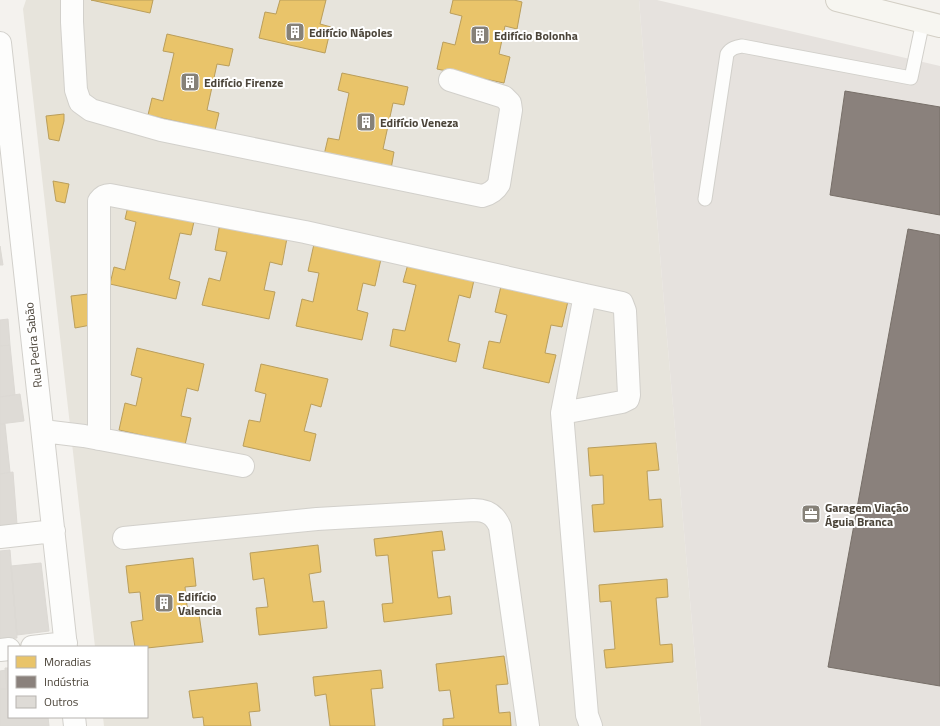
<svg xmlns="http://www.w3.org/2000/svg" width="940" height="726" viewBox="0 0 940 726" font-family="'Titillium Web',sans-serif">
<rect width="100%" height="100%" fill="#f4f2ee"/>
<!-- residential -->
<path fill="#e7e4dc" d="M 26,0 L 639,0 L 664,303 L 701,726 L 104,726 L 103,717 L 147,717 L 147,647 L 95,647 L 23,9 Z"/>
<!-- industrial -->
<path fill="#e6e2de" d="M 639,0 L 657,0 L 940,66 L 940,726 L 701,726 L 664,303 Z"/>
<!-- homes -->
<path fill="#e9c46a" stroke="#ba9e5b" d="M 91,0 L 153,0 L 150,13 Z
M 280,0 L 326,0 L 320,24 L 331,27 L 325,53 L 259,38 L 265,12 L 276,14 Z
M 453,0 L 514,0 L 522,2 L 517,29 L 505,26 L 499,54 L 510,57 L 504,83 L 437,69 L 443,42 L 455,45 L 462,16 L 450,13 Z
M 167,34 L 233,49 L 229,66 L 217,64 L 207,110 L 219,113 L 215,130 L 148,115 L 152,98 L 163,101 L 174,53 L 163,51 Z
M 342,73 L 408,87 L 404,105 L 393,103 L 383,149 L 394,152 L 391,169 L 324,155 L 328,138 L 339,140 L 349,93 L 338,90 Z
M 64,114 L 64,121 L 59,141 L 49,139 L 46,116 Z
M 53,181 L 69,184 L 65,203 L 56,201 Z
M 129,202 L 195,217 L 191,235 L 180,233 L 169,279 L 180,282 L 176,299 L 110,284 L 114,267 L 125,270 L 136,222 L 125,219 Z
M 220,223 L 287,238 L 282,265 L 270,262 L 264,290 L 275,292 L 269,319 L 202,305 L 209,278 L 220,281 L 227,252 L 215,250 Z
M 314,244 L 381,259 L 375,286 L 363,283 L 357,310 L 368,313 L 362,340 L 296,326 L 302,299 L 313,302 L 319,273 L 308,271 Z
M 408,264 L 474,280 L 470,298 L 459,295 L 448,341 L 460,344 L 456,362 L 390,346 L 393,329 L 405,331 L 416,285 L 403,282 Z
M 501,286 L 568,301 L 562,327 L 551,325 L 545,353 L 556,355 L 549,383 L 483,368 L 489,341 L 500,343 L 507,315 L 495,312 Z
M 88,294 L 89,304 L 96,324 L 75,328 L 71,296 Z
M 137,348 L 204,364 L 198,391 L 187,388 L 181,416 L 191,418 L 185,445 L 119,430 L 125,403 L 136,406 L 142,378 L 131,375 Z
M 261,364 L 328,379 L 321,407 L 311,404 L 304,431 L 316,434 L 310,461 L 243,446 L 249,420 L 260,422 L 266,394 L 255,391 Z
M 656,443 L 659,470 L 647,471 L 649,500 L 661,499 L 663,527 L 594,532 L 592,505 L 604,504 L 603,475 L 590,476 L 588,448 Z
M 442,531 L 445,550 L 432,551 L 438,598 L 450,596 L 452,614 L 384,622 L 382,604 L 393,603 L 388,555 L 376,556 L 374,539 Z
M 318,545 L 321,572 L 309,574 L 313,602 L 324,601 L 327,628 L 259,635 L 256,608 L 268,607 L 264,578 L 253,580 L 250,553 Z
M 193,558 L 196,586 L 185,587 L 188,615 L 199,614 L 203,642 L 147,648 L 135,647 L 131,622 L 143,620 L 140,592 L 129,593 L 126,566 Z
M 667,579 L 668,597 L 656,598 L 660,645 L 672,644 L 673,662 L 606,668 L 604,650 L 615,649 L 611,601 L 600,602 L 599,585 Z
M 504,656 L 508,684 L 496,685 L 499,713 L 510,712 L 511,726 L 443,726 L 443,719 L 454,718 L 450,690 L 439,691 L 436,664 Z
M 381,670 L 383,688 L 371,689 L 375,726 L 330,726 L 326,694 L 315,696 L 313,677 Z
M 257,683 L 260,711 L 249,712 L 251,726 L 204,726 L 203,717 L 193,718 L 189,691 Z"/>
<!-- industry -->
<path fill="#8a817c" stroke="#776f68" d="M 845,91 L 940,107 L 940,215 L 830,195 Z
M 908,229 L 940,235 L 940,686 L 828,667 Z"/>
<!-- building -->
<path fill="#dedbd6" stroke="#dcd9d4" d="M 0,246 L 3,265 L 0,265 Z
M 8,319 L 10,345 L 0,346 L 0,320 Z
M 10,345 L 15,395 L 0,397 L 0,346 Z
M 20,394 L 24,421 L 0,424 L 0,397 Z
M 0,424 L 5,424 L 10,472 L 0,474 Z
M 13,472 L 17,524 L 0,526 L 0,474 Z
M 10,550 L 17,638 L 0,640 L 0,551 Z
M 41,563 L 49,631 L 17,635 L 11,566 Z
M 5,668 L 9,668 L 9,689 L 7,689 Z
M 6,670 L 7,689 L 0,689 L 0,671 Z
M 0,689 L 9,689 L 9,717 L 48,717 L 49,726 L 0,726 Z"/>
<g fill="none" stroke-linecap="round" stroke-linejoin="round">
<!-- lane casing -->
<g stroke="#d2d0cb" stroke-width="15">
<path id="lane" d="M 705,199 L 727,54 C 731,48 736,47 742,46 L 911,78 L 923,21"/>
</g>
<!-- street casing -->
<g stroke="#d2d0cb" stroke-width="24">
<path id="street" d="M 72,0 L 72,22 L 76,90 L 80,102 L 91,110 L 161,130 L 482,196 C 490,194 495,191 499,184 L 511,110 L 510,103 L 504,97 L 450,80
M 0,43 L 66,647
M 562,413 L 622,402 L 628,399 L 629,395 L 625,311 L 622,303 L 585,295
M 43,431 L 84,436 L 243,466
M 99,439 L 99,201 C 102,197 105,195 110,195 L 305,232 L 585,295 L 562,413 L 587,715 L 591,726
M 0,537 L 54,531
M 124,538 L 317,519 L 474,510 C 487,510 495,515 500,527 L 528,726
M 32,647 L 66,643
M 0,650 L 9,649
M 74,717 L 75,726"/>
</g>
<!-- secondary casing -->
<g stroke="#d3cfc5" stroke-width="24">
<path id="secondary" d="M 837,0 L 940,26"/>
</g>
<!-- lane -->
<use href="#lane" stroke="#fdfdfc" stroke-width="13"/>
<!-- street -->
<use href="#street" stroke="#fdfdfc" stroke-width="22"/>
<!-- secondary -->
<use href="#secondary" stroke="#f7f6f1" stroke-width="22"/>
</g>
<!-- icons -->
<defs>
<g id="building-square" transform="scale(1)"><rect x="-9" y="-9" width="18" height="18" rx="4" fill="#868178" stroke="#fff"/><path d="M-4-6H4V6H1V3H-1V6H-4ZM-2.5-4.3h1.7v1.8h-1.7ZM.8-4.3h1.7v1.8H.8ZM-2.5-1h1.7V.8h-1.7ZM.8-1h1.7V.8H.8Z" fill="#fff"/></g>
<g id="office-square" transform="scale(1)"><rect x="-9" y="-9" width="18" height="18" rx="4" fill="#868178" stroke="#fff"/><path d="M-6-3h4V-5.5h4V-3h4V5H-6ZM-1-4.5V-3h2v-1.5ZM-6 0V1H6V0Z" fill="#fff"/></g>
</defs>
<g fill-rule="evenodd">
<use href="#building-square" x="295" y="32"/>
<use href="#building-square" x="480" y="35"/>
<use href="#building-square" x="190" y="82"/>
<use href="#building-square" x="366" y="122"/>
<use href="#office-square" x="811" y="514"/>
<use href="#building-square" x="164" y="603"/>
</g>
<g text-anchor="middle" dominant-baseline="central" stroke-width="4" stroke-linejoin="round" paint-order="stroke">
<!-- poi labels -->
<g font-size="12" font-weight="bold" fill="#4b4439" stroke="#fff" text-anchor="start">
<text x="309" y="32">Edifício Nápoles</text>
<text x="494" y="35">Edifício Bolonha</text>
<text x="204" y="82">Edifício Firenze</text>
<text x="380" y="122">Edifício Veneza</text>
<text x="825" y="507">Garagem Viação<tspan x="825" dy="14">Águia Branca</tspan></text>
<text x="178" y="596">Edifício<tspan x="178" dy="14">Valencia</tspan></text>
</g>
<!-- street labels -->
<g font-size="12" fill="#4b4439" stroke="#fff">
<text transform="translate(33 345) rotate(-96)">Rua Pedra Sabão</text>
</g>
</g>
<!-- legend -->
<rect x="8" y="646" width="140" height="72" fill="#ffffff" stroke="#b7b4b0"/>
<rect x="16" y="656" width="20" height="12" fill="#e9c46a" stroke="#b7b4b0"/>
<text x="44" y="666" font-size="12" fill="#4b4439">Moradias</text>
<rect x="16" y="676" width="20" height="12" fill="#8a817c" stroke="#b7b4b0"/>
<text x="44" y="686" font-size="12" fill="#4b4439">Indústria</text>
<rect x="16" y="696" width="20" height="12" fill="#dedbd6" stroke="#b7b4b0"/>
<text x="44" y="706" font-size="12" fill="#4b4439">Outros</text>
</svg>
